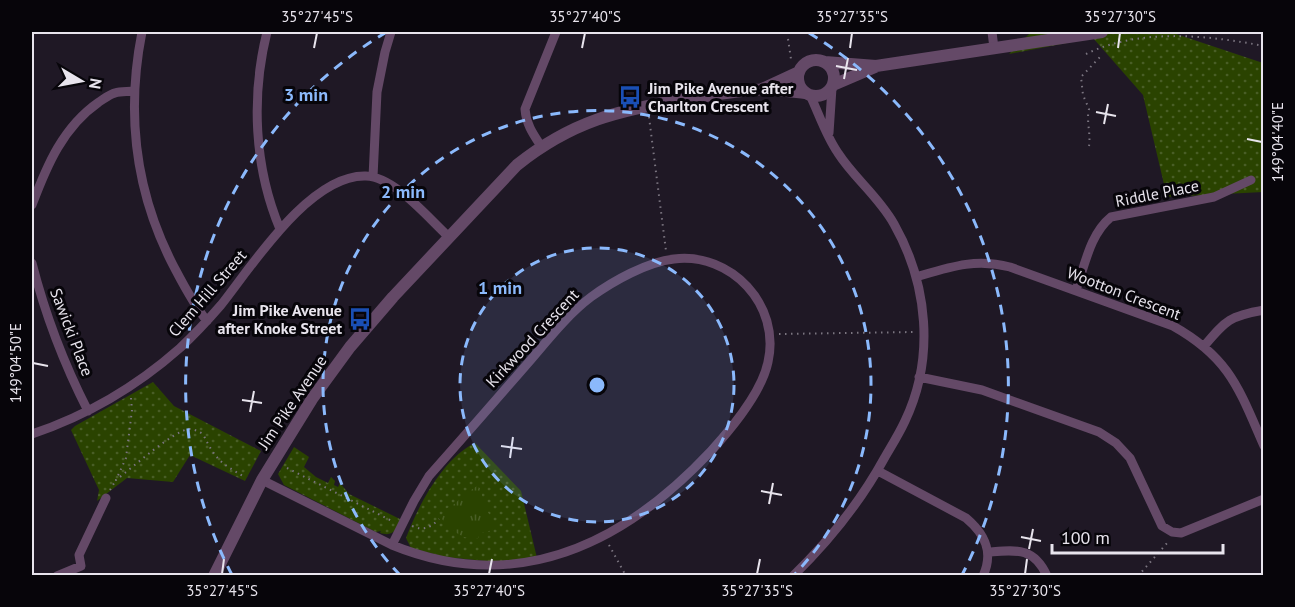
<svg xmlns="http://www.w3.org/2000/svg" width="1295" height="607" viewBox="0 0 1295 607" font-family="'PT Sans',sans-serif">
<defs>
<pattern id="grass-dots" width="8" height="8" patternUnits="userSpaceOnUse" patternTransform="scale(1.5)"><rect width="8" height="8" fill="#2a4300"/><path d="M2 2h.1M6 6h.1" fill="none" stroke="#495e26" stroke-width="1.8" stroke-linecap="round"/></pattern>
<pattern id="park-tufts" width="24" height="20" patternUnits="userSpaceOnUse" patternTransform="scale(1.5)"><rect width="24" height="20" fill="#2a4300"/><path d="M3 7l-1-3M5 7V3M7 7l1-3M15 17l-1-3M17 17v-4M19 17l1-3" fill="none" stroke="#495e26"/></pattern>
</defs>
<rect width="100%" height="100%" fill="#1f1825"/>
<!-- grass -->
<path fill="url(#grass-dots)" d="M 1031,32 L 1170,32 L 1263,63 L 1263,192 L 1167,197 L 1143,95 L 1093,38 L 1009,54 Z
M 153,382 L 174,406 L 261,451 L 245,481 L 190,455 L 173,482 L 127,478 L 97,501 L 99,490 L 71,430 L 75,426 Z
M 475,443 L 521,491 L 537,558 L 495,562 L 445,557 L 411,548 L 406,538 C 418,506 443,458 475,443 Z
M 294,447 L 309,457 L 304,467 L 316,477 L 328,483 L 331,477 L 335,481 L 334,485 L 338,487 L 340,483 L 349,494 L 402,520 C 396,530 393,537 380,533 L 381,531 L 376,532 L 284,485 L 278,474 Z"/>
<!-- park -->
<path fill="url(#park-tufts)" d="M 477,486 L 481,489 C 482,496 483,503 486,509 C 490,516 494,519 495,527 L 489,532 L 480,532 L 478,538 C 461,541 453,530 441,518 L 444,510 L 456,503 L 461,497 Z"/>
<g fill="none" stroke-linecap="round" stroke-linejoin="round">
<!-- path -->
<path stroke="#7b7580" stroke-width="2" stroke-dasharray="1.5 4.5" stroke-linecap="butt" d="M 788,39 L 791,59
M 1086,54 C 1139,28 1207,35 1264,46
M 649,117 L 666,251
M 1089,146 C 1091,134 1086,120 1089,109 L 1083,95 L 1081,77 L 1100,57
M 779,334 L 914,332
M 131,398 L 132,410 L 126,458 L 116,480 C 132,468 173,431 189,429 C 194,429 198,431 203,434 C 215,459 220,463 245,477
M 287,468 L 392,521
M 110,490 L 116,480
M 412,526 C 424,531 430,528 439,519
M 609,545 L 626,576
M 1138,576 L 1168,542"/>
<!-- minor -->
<path stroke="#644967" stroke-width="9" d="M 142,32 C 126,113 135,191 173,265 C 183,284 193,304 207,321
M 267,32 C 251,96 254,167 280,229
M 992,32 L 994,48
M 829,133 L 832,88
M 541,146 C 533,134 526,124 525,109 L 556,32
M 373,177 L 377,92 L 385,52 L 391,32
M 32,205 C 47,165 63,127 99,102 C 104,99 110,94 115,93 C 121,91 128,92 134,91
M 32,263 C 45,314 64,364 88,411
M 916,277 C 950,267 975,258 1010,267 L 1173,326 C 1230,358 1239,389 1264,446
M 1076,290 C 1085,265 1090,234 1111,217 L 1214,197 L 1251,180
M 1205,345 C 1226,320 1230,316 1264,310
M 919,377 L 982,390 L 1099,432 L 1116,443 L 1130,458 L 1162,526 L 1172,532 L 1181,533 L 1264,499
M 32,434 C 86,416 137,386 180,348 C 194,335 208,320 221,305 C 252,266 310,174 366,176 C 395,177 428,218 449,237
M 878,471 L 966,518 C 985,534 994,552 983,576
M 262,480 L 392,545 L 414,501 L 429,476 C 462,439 495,401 528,363 C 547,341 567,315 591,297 C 613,281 647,262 674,259 C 731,252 781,305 768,362 C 762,391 731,429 711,451 C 624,544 517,596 392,545
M 989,552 C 1016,550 1034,547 1047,576
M 57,576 L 81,566 L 79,555 L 106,498
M 793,576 C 829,541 861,501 885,457 C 892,445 899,434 905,421 C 935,358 928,284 894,224 C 879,197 854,178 838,153 C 826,136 819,114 810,95"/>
<!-- tertiary -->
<path stroke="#644967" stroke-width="12" d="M798 78a18 18 0 1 1 36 0a18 18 0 1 1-36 0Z
M 825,62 L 876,66 L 1102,32
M 833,85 L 875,67
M 762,89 L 799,72
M 214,576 L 262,480 L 312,399 L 350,347 L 393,297 L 517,165 C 572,121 619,110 686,99 C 707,96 729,92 750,90 C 768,88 787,91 805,93"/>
</g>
<!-- ticks -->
<path fill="none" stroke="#e8e4ed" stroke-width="2" d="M 314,48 L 317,33M 582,48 L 585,33M 850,48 L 852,33M 1118,48 L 1120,33M 836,66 L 857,70M 844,79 L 848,58M 1096,112 L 1116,116M 1104,124 L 1108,104M 1247,139 L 1262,142M 33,363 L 48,366M 242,400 L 262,403M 250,412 L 254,391M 501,446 L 522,449M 510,458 L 513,437M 761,491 L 782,495M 769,504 L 773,483M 1021,537 L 1041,541M 1029,549 L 1033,529M 222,574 L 224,559M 489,574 L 492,559M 757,574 L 760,559M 1025,574 L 1027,559"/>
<!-- distance rings -->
<circle cx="597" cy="385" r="137" fill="#8bb9fc" fill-opacity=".12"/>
<g fill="none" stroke="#8bb9fc" stroke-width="3" stroke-dasharray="10 8">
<circle cx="597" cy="385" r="137"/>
<path d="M400 575A274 274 0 1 1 794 575"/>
<path d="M232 575A411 411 0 0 1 385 33M809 33A411 411 0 0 1 962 575"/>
</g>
<!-- icons -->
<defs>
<g id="bus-bare" transform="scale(1.8)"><path d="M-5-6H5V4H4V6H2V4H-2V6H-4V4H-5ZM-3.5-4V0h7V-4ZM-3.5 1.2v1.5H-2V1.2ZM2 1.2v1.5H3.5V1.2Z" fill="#1a4fb4" stroke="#07050a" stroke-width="2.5" paint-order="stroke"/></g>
</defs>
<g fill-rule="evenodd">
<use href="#bus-bare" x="630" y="97"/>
<use href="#bus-bare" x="360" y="319"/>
</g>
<g text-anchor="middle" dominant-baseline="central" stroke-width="6" stroke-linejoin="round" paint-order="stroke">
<!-- poi labels -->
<g font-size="16" font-weight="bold" fill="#e8e4ed" stroke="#07050a" text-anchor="start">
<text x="648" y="88">Jim Pike Avenue after<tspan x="648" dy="18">Charlton Crescent</tspan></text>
<text x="342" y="310" text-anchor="end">Jim Pike Avenue<tspan x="342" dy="18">after Knoke Street</tspan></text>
</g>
<!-- street labels -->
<g font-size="16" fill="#e8e4ed" stroke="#07050a">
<text transform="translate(1157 193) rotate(-11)">Riddle Place</text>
<text transform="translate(207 293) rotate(-49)">Clem Hill Street</text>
<text transform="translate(1124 293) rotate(21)">Wootton Crescent</text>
<text transform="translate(72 332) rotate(69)">Sawicki Place</text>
<text transform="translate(532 338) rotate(-47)">Kirkwood Crescent</text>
<text transform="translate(292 402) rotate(-56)">Jim Pike Avenue</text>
</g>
</g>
<circle cx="597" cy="385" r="9" fill="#8bb9fc" stroke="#07050a" stroke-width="3"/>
<g font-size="18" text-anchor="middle" font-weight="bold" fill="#8bb9fc" stroke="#07050a" stroke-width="6" stroke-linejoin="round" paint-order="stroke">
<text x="306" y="101">3 min</text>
<text x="403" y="198">2 min</text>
<text x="500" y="294">1 min</text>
</g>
<!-- border -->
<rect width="1295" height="607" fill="none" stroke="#07050a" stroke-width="66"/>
<!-- north arrow -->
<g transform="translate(81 81) rotate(100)" stroke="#07050a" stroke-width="4.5" paint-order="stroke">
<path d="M0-4.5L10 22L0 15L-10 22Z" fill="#e8e4ed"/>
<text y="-9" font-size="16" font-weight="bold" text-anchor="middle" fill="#e8e4ed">N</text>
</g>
<!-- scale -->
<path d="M1052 544v9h171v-9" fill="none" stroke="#e8e4ed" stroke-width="3"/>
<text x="1061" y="544" font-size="18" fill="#e8e4ed" stroke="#07050a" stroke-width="4.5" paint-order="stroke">100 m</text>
<rect x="33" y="33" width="1229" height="541" fill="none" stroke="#e8e4ed" stroke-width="2"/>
<g font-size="15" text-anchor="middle" fill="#e8e4ed">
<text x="317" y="22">35°27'45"S</text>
<text x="585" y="22">35°27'40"S</text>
<text x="852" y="22">35°27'35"S</text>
<text x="1120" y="22">35°27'30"S</text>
<text transform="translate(1278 142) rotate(-90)" y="5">149°04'40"E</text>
<text transform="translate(16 363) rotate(-90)" y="5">149°04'50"E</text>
<text x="222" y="596">35°27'45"S</text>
<text x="489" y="596">35°27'40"S</text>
<text x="757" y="596">35°27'35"S</text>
<text x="1025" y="596">35°27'30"S</text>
</g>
</svg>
